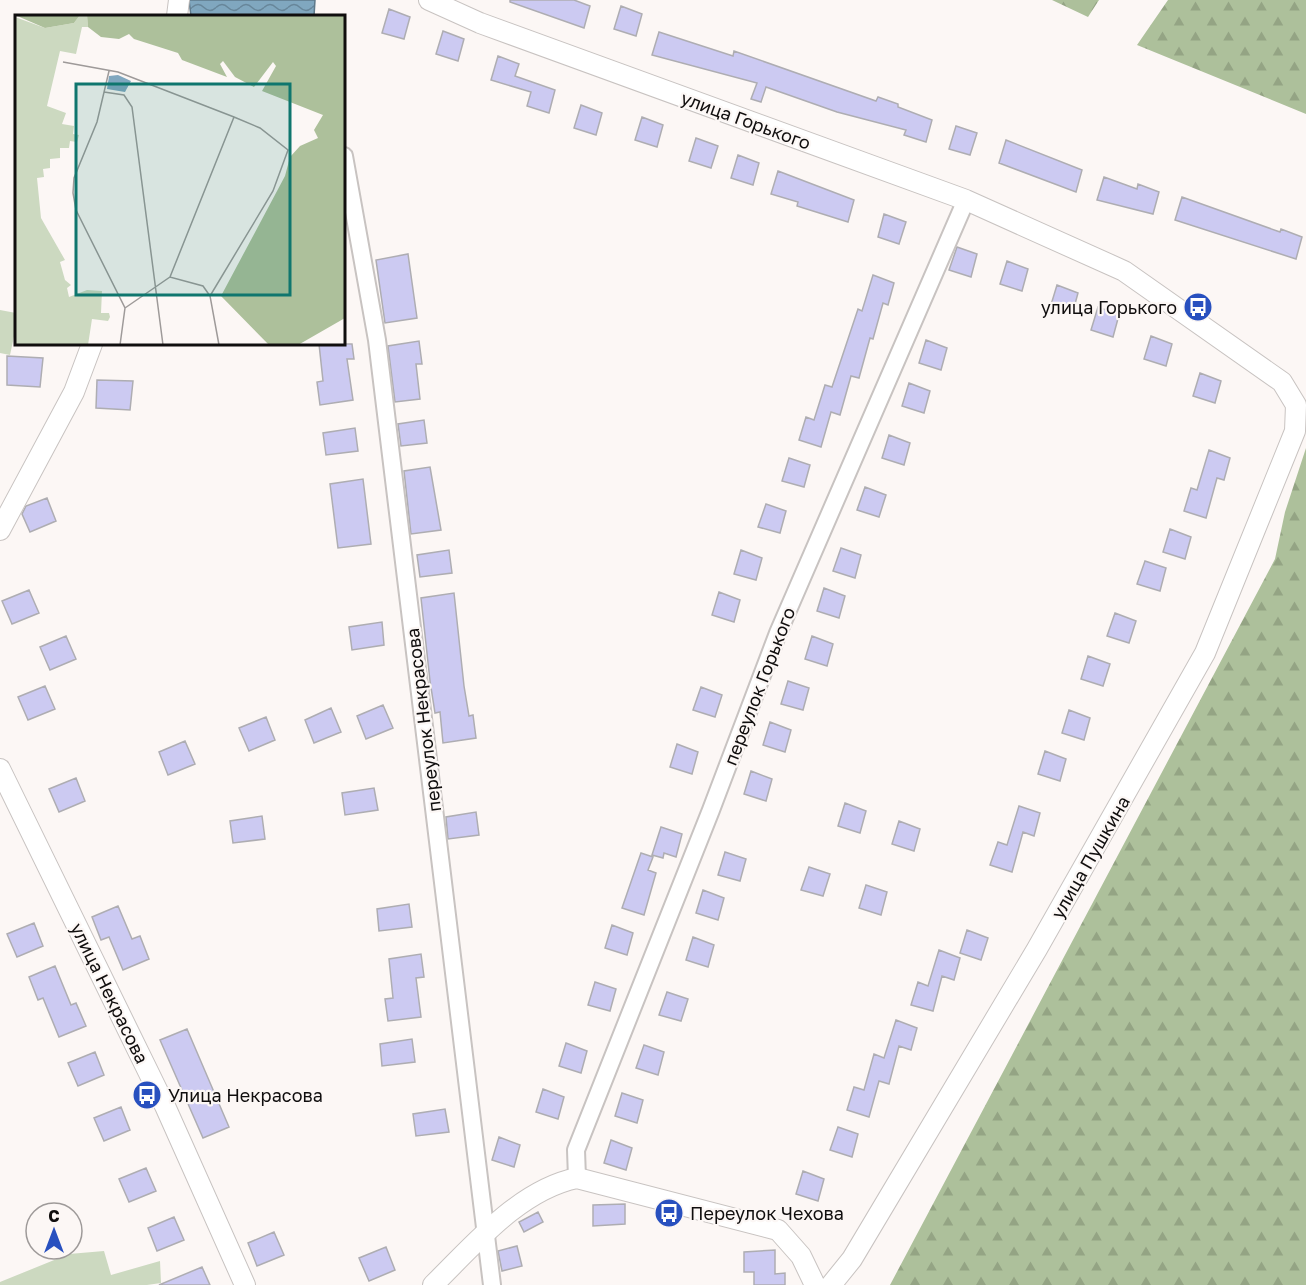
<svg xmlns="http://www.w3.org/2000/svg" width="1306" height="1285" viewBox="0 0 1306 1285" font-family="'Golos Text',sans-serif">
<defs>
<pattern id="forest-firs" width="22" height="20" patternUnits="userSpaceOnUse" patternTransform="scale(1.5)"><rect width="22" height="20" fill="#adc09b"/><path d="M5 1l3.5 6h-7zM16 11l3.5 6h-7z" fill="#94a484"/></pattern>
<pattern id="water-waves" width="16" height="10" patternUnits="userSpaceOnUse" patternTransform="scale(1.5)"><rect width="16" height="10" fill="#80a7bf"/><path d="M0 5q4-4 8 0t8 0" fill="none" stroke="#67869a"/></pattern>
</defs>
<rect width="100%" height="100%" fill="#fcf7f5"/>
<!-- green -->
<path fill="#ccd9c0" d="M 0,310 L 16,313 L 16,327 L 10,355 L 0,353 Z
M 104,1251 L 111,1275 L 160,1261 L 161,1283 L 147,1285 L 0,1285 L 0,1282 L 69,1254 Z"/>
<!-- forest -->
<path fill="url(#forest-firs)" d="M 1052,0 L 1099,0 L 1088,17 Z
M 1168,0 L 1306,0 L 1306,114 L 1137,45 Z
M 1306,448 L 1306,1285 L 890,1285 L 1275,559 L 1285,512 Z"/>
<!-- water -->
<path fill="url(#water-waves)" stroke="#5e798a" stroke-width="1.5" d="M 189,0 L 315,0 L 314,16 L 191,16 Z"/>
<!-- building -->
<path fill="#cccaf2" stroke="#aeadb2" stroke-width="1.5" d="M 510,0 L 574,0 L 590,6 L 584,28 L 510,2 Z
M 621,6 L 642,14 L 636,36 L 614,29 Z
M 389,9 L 410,17 L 404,39 L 382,33 Z
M 443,31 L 464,39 L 458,61 L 436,54 Z
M 659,32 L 733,56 L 734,51 L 876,101 L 878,97 L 898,104 L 898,107 L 932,120 L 926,142 L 904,135 L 906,130 L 837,112 L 766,87 L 761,102 L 751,99 L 757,83 L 652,55 Z
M 498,56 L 519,64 L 515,76 L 555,90 L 549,113 L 527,106 L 531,92 L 491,80 Z
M 581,105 L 602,113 L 596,135 L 574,128 Z
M 642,117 L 663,125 L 657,147 L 635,140 Z
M 956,126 L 977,133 L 970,155 L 949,149 Z
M 696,138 L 718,146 L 711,168 L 689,161 Z
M 1006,140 L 1082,170 L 1076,192 L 999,163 Z
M 738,155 L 759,163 L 753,185 L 731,178 Z
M 778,171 L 854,200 L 848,222 L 797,206 L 798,202 L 771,194 Z
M 1104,177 L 1137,189 L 1138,184 L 1159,192 L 1153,214 L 1097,200 Z
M 1182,197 L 1280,232 L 1281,229 L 1302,237 L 1296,259 L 1175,220 Z
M 884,214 L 906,222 L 899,244 L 878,237 Z
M 957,247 L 977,254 L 971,277 L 949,270 Z
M 408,254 L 417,318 L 385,323 L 376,260 Z
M 1007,261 L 1028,269 L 1022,291 L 1000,284 Z
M 873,275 L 894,283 L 888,305 L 883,303 L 873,339 L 870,338 L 859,378 L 851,376 L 840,415 L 831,412 L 821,447 L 799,440 L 806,417 L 814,420 L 825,385 L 832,387 L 858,309 L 862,311 Z
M 1057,285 L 1078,293 L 1072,315 L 1050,308 Z
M 1098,307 L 1119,315 L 1113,337 L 1091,330 Z
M 1151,336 L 1172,344 L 1166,366 L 1144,359 Z
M 926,340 L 947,348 L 941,370 L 919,363 Z
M 419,341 L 422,364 L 416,364 L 420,399 L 395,402 L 388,346 Z
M 319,344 L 352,344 L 354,359 L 347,359 L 353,400 L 320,405 L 317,382 L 323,381 Z
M 7,356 L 43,358 L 40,387 L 7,385 Z
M 1200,373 L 1221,381 L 1215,403 L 1193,396 Z
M 97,380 L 133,381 L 130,410 L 96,408 Z
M 909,383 L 930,391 L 924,413 L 902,406 Z
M 424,420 L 427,443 L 401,446 L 398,424 Z
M 355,428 L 358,451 L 326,455 L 323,433 Z
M 889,435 L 910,443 L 904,465 L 882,458 Z
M 1209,450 L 1230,458 L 1224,480 L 1217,478 L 1206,518 L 1184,511 L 1191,488 L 1197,490 Z
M 789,458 L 810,465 L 804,487 L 782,481 Z
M 430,467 L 441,530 L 411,534 L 404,471 Z
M 363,479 L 371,544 L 338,548 L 330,484 Z
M 865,487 L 886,495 L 879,517 L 857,510 Z
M 47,498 L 56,521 L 30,532 L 22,514 L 26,506 Z
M 766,504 L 786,511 L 780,533 L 758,527 Z
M 1170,529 L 1191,537 L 1185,559 L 1163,552 Z
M 841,548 L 861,555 L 855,578 L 833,571 Z
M 449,550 L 452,573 L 420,577 L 417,555 Z
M 741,550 L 762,558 L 756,580 L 734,574 Z
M 1145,561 L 1166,568 L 1160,591 L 1137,584 Z
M 824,588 L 845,596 L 839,618 L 817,611 Z
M 29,590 L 39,613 L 12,624 L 2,601 Z
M 719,592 L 740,600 L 734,622 L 712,615 Z
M 454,593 L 464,686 L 469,716 L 473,715 L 476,738 L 443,743 L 440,712 L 435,713 L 430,681 L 421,598 Z
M 1115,613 L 1136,621 L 1129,643 L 1107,636 Z
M 382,622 L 384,645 L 352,650 L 349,627 Z
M 66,636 L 76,659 L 50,670 L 40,647 Z
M 812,636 L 833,644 L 827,666 L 805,659 Z
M 1088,656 L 1110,664 L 1103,686 L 1081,679 Z
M 788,681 L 809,688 L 803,710 L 781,704 Z
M 45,686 L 55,709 L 28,720 L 18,697 Z
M 701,687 L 722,695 L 715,717 L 693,710 Z
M 383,705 L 393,728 L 366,739 L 357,716 Z
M 331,708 L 341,732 L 314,743 L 305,720 Z
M 1069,710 L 1090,718 L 1084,740 L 1062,733 Z
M 266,717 L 275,740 L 249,751 L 239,728 Z
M 770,722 L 791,730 L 785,752 L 763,745 Z
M 185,741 L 195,764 L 168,775 L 159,752 Z
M 677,744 L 698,752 L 692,774 L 670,767 Z
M 1045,751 L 1066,759 L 1060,781 L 1038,774 Z
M 751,771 L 772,779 L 766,801 L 744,794 Z
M 76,778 L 85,801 L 59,812 L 49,789 Z
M 374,788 L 378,810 L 345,815 L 342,793 Z
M 845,803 L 866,811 L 860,833 L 838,826 Z
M 1019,806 L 1040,813 L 1034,836 L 1023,832 L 1012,872 L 990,865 L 998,842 L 1007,845 Z
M 476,812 L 479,835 L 448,839 L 446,817 Z
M 262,816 L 265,839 L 233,843 L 230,821 Z
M 899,821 L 920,829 L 914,851 L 892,844 Z
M 661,827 L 682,834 L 676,857 L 664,853 L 663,858 L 652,855 Z
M 725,852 L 746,859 L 740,881 L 718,875 Z
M 641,853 L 653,857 L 648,870 L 656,873 L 644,915 L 622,908 Z
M 809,867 L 830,874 L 823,896 L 801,890 Z
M 866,885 L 887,892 L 881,915 L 859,908 Z
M 703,890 L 724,898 L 718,920 L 696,913 Z
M 409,904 L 412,927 L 379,931 L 377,909 Z
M 118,906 L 132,939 L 140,936 L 149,959 L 123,970 L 109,937 L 101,940 L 92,917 Z
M 34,923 L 43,946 L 17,957 L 7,934 Z
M 612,925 L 633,933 L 627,955 L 605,948 Z
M 967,930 L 988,938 L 981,960 L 960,953 Z
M 693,937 L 714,945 L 708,967 L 686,960 Z
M 939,950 L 960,958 L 954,980 L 942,976 L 933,1011 L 911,1005 L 918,982 L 928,986 Z
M 421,954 L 424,977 L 416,978 L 421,1017 L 388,1021 L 385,999 L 393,998 L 389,959 Z
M 55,966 L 71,1005 L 76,1003 L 86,1026 L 59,1037 L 43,998 L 38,1000 L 29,977 Z
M 595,982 L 616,989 L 610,1011 L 588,1005 Z
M 667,992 L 688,999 L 681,1021 L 659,1015 Z
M 896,1020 L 917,1028 L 911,1050 L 899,1046 L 889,1084 L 879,1081 L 869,1117 L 847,1110 L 854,1087 L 864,1090 L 874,1054 L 884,1058 Z
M 187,1029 L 229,1127 L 203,1138 L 160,1040 Z
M 412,1039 L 415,1062 L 382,1066 L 380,1044 Z
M 566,1043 L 587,1051 L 581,1073 L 559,1066 Z
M 644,1045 L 664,1052 L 658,1075 L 636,1068 Z
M 95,1052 L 104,1075 L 78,1086 L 68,1063 Z
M 543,1089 L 564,1097 L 558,1119 L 536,1112 Z
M 622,1093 L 643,1100 L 637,1123 L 615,1116 Z
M 121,1107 L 130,1130 L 104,1141 L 94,1118 Z
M 445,1109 L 449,1132 L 416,1136 L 413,1114 Z
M 838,1127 L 858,1134 L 852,1157 L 830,1150 Z
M 499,1137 L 520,1145 L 514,1167 L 492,1160 Z
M 611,1140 L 632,1148 L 626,1170 L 604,1163 Z
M 146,1168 L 156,1191 L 129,1202 L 119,1179 Z
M 803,1171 L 824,1179 L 818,1201 L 796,1194 Z
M 625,1204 L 625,1224 L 593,1226 L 593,1205 Z
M 538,1212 L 543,1222 L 524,1232 L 519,1222 Z
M 174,1217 L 184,1240 L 157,1251 L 148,1228 Z
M 274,1232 L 284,1255 L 257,1266 L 248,1243 Z
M 517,1246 L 522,1266 L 502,1271 L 498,1251 Z
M 386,1247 L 395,1270 L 369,1281 L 359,1258 Z
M 775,1250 L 775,1274 L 785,1273 L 785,1285 L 754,1285 L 754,1272 L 744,1272 L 744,1252 Z
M 202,1267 L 210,1285 L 159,1285 Z"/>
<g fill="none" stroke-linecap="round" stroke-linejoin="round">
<!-- minor casing -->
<g stroke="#c8c3c1" stroke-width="20">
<path id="minor" d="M 344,156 L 377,340 L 492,1285
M 577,1178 L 576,1150 L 711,810 L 778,633 L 966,200"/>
</g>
<!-- tertiary casing -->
<g stroke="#c8c3c1" stroke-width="22">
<path id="tertiary" d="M 429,0 L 480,23 L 966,200 L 1124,271 L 1282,382 L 1296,405 L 1295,431 L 1205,653 L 1037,949 L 852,1259 L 831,1285
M 177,16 L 179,0
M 0,530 L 74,392 L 92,344
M 0,769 L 165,1106 L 245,1285
M 433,1285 C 474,1245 519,1190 577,1178 L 778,1230 L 801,1256 L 815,1285"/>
</g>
<!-- minor -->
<use href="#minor" stroke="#fff" stroke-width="16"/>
<!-- tertiary -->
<use href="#tertiary" stroke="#fff" stroke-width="20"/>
</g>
<!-- icons -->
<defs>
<g id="bus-disc" transform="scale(1.5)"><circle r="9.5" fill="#2850bf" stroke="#fcf7f5"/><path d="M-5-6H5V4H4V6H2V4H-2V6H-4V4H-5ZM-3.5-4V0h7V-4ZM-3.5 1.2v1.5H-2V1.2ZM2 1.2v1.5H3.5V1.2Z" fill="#fff"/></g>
</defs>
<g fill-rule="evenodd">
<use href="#bus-disc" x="1198" y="307"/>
<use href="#bus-disc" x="147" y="1095"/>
<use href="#bus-disc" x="669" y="1213"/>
</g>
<g text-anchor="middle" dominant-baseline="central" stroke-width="4.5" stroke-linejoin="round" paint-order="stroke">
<!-- street labels -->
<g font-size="18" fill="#100e0e" stroke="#fcf7f5">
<text transform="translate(746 120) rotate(20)">улица Горького</text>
<text transform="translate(759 686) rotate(-69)">переулок Горького</text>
<text transform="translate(423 720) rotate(-97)">переулок Некрасова</text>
<text transform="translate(1090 857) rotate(-60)">улица Пушкина</text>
<text transform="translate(110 993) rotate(64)">улица Некрасова</text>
</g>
<!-- poi labels -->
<g font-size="18" fill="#100e0e" stroke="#fcf7f5" text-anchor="start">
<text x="1177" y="307" text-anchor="end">улица Горького</text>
<text x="168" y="1095">Улица Некрасова</text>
<text x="690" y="1213">Переулок Чехова</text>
</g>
</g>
<!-- overview -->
<g transform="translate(15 15)">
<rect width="330" height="330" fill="#fcf7f5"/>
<path d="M 65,0 L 72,0 L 73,12 L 67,12 L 61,39 L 45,36 L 32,91 L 51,98 L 47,109 L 59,111 L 58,119 L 64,120 L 62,127 L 55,126 L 54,133 L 45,133 L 45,143 L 35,144 L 35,153 L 28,154 L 29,162 L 22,163 L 26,203 L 50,245 L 45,247 L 50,265 L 56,270 L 52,273 L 54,282 L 72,275 L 87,276 L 86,298 L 94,298 L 95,302 L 93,306 L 77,304 L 73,330 L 0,330 L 0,2 L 30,13 L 59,8 Z" fill="#ccd9c0"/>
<path d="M 0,0 L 65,0 L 59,8 L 30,13 ZM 72,0 L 330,0 L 330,303 L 283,330 L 254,330 L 206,281 L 270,161 L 275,142 L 285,131 L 303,123 L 299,115 L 308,100 L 247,76 L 261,51 L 258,47 L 239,72 L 220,62 L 208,46 L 205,49 L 212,62 L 167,45 L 163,38 L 119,24 L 114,19 L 104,24 L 86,22 L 73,12 Z" fill="#adc09b"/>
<path d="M 103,60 L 116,66 L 110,77 L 92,74 L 94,61 Z" fill="#80a7bf"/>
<path fill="none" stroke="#9e9a99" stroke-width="1.5" d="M 48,47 L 103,57 L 219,102 L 245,113 L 273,135 L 258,176 L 195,281 L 204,330M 94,56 L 82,107 L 59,163 L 58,178 L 61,195 L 110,293 L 105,330M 89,77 L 109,80 L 117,92 L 148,330M 155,262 L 219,102M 110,293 L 155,262 L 188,271 L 195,281"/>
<path fill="#0f766e" fill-opacity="0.15" stroke="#0f766e" stroke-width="3" d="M 61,69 L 275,69 L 275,280 L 61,280 Z"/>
<rect width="330" height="330" fill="none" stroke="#100e0e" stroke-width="3"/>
</g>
<!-- north arrow -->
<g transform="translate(54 1231)"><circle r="28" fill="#fcf7f5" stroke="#9e9a99" stroke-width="1.5"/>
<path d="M0-4.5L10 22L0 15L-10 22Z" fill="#2850bf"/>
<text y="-9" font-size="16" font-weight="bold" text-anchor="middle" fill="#100e0e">С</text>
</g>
</svg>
